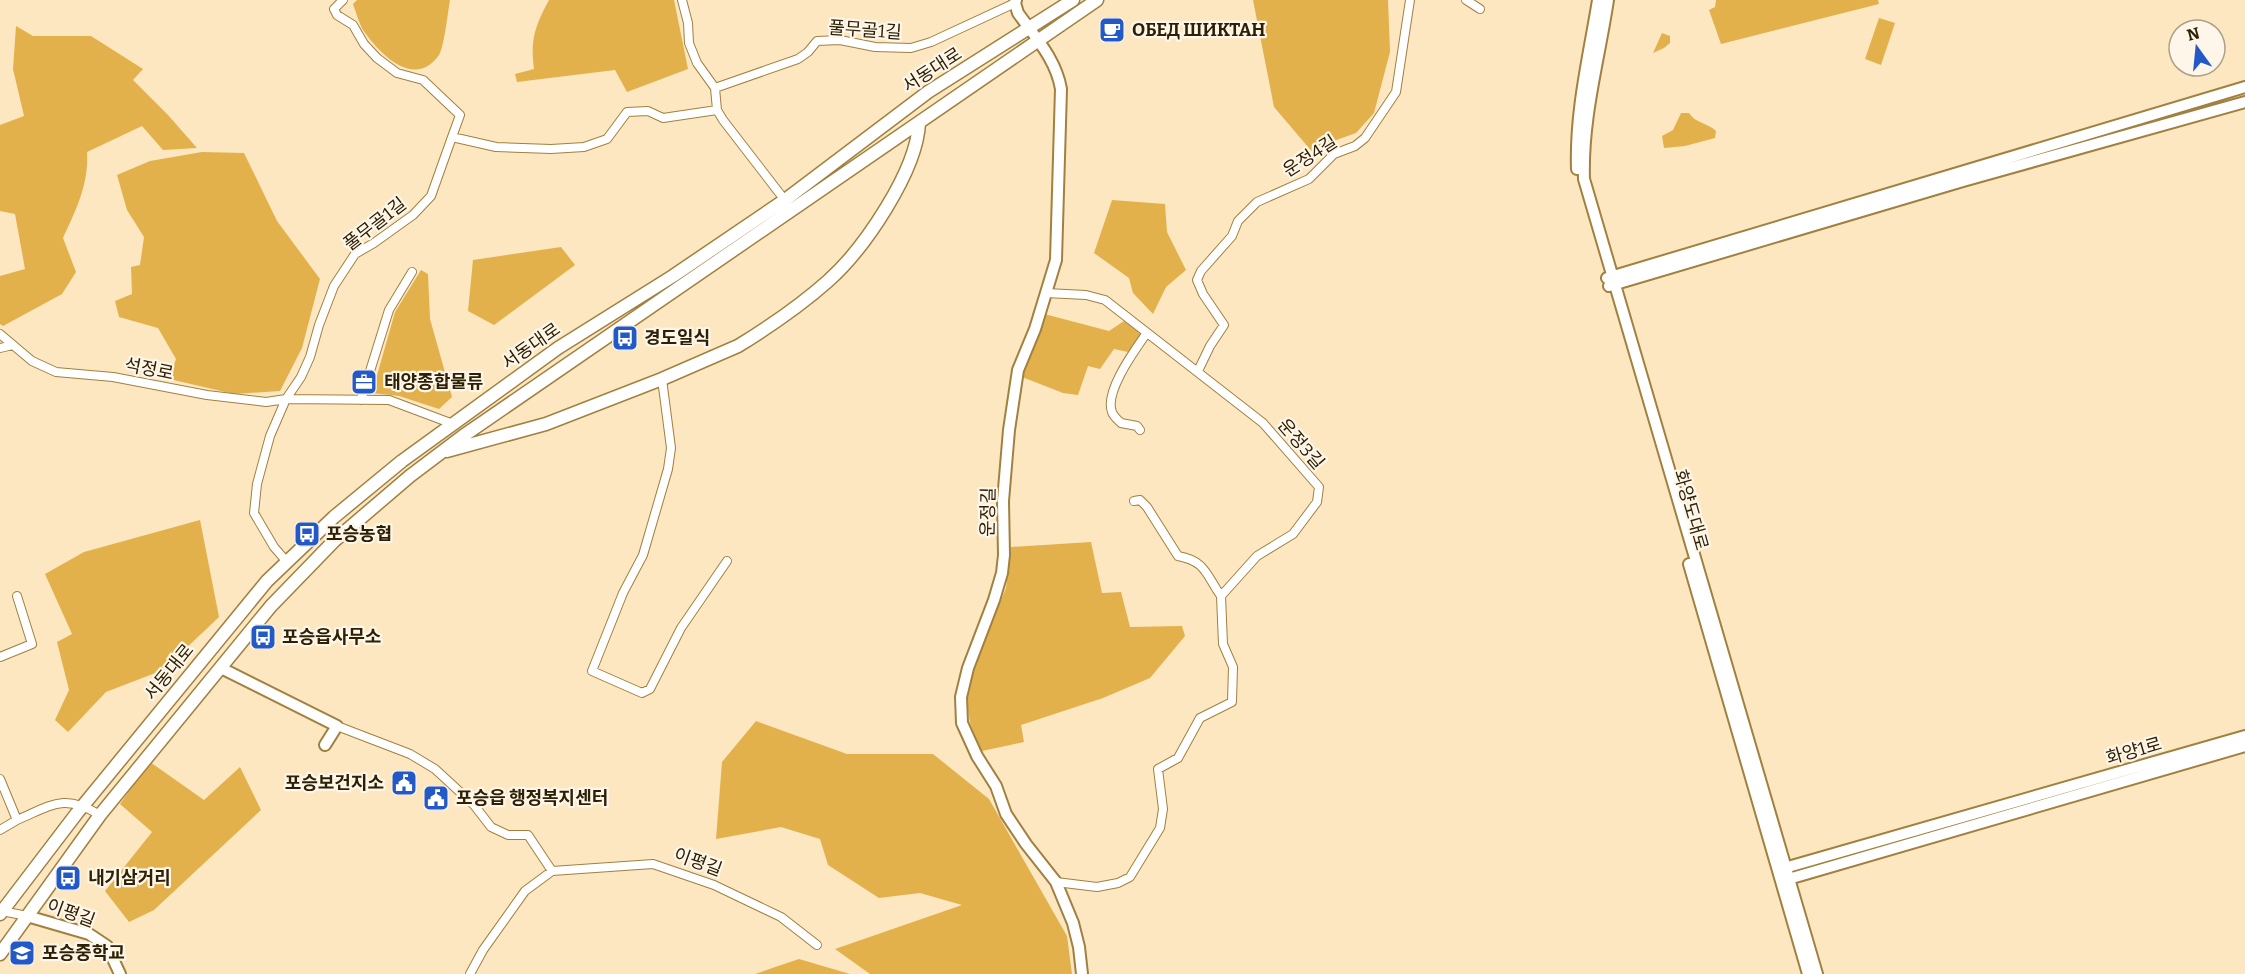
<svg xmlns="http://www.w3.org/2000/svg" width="2245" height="974" viewBox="0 0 2245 974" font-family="Bitter,'Noto Sans KR',serif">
<rect width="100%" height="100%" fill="#fce7c0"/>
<!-- green -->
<path fill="#e3b14c" d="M 357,0 L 450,0 C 448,11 444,48 439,55 C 414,90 380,54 363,30 C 359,23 356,12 353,4 Z
M 549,0 L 674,0 L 688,69 L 627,92 L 615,70 L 517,82 L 515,74 L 534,69 C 530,40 535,26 549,0 Z
M 1253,0 L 1388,0 L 1390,52 L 1374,113 L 1356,133 L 1328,143 L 1314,154 L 1274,107 Z
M 1716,0 L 1878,0 L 1879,4 L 1721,44 L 1709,10 L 1715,7 Z
M 1879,18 L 1895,23 L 1881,65 L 1865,59 Z
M 16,26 L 33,36 L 91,36 L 143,69 L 133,80 L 168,115 L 197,148 L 163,150 L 142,126 L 87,152 C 89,184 76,210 63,238 L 76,272 L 62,294 L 3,326 L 0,324 L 0,276 L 25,269 L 15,214 L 0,211 L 0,125 L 24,116 L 13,69 Z
M 1662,33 L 1670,36 L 1670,43 L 1664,48 L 1653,53 Z
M 1681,113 L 1689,113 C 1695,123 1708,123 1716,131 L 1715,138 L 1685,146 L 1664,148 L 1662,136 L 1673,130 Z
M 202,152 L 244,153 L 277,221 L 320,279 L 302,348 L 280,391 L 234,394 L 169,379 L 176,359 L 158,328 L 119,317 L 115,301 L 132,294 L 131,267 L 140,265 L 144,237 L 127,210 L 117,175 L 150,161 Z
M 1112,200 L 1165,204 L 1167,232 L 1186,270 L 1166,287 L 1153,314 L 1133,293 L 1129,278 L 1094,253 Z
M 561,247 L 575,265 L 494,325 L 468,311 L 473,260 Z
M 421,270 L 428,274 L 430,319 L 452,397 L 439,409 L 399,396 L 372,393 L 395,312 Z
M 1033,311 L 1109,331 L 1124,321 L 1142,334 L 1128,352 L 1114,349 L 1100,369 L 1088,366 L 1078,395 L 1063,393 L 1022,377 Z
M 200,520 L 219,617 L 163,670 L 106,692 L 68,732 L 55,720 L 69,690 L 57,642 L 72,634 L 45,574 L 84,552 Z
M 1091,542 L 1102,593 L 1121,592 L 1130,627 L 1182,626 L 1185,636 L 1150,678 L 1103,698 L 1021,725 L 1024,742 L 982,751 L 970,723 L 966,697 L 976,662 L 1006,588 L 1011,547 Z
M 756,721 L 847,754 L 933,754 L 989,799 L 1067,936 L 1072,974 L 870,974 L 835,949 L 962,905 L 920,893 L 879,898 L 828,865 L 820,839 L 781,827 L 716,839 L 722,762 Z
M 150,762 L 204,800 L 240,767 L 261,810 L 154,910 L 129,922 L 105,891 L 152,832 L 120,804 Z
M 799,959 L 850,974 L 755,974 Z"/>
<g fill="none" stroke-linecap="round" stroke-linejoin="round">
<!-- street casing -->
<g stroke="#a18040" stroke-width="10">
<path id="street" d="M 343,0 L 334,9 L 337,15 L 353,25 L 364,44 L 377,58 L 397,73 L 423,80 L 460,115 L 452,137 L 496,147 L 551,149 L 584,147 L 607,139 L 627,112 L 648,111 L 663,118 L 717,110
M 682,0 L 688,23 L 689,43 L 697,63 L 715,88
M 1466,0 L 1480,9
M 787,203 L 723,120 L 717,110 L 715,88 L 798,59 L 808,52 L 817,41 L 840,40 L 875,47 L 911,48 L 931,42 L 1015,3
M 1046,293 L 1086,295 L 1105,300 L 1263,423 L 1319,487 L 1317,502 L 1293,534 L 1257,556 L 1221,596 L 1223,644 L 1233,667 L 1232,702 L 1200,718 L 1178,758 L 1158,769 L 1163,809 L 1160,828 L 1130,877 L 1118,883 L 1097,887 L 1056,882
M 0,334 L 32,361 L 56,372 L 113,377 L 207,395 L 266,402 L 286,399 L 389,400 L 453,424
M 0,348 L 13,345
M 1198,371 L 1210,346 L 1224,325 L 1203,294 L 1197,280 L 1201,271 L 1232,236 L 1238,221 L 1257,202 L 1309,179 L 1334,154 L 1355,146 L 1365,138 L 1396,92 L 1410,0
M 662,379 L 671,448 L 668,469 L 643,555 L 623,593 L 592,671 L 642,693 L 650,689 L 681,628 L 727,561
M 361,400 L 389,310 L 412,272
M 1140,430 L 1137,426 L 1121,423 C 1118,420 1113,416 1112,412 C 1104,392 1135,350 1146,334
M 1134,501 L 1140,500 L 1147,507 L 1178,556 C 1206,561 1206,575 1221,596
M 287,562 L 274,547 L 254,513 L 257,484 L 270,436 L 286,399 L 301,377 L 310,357 L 319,325 L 334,286 L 355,254 L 374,243 L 413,215 L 431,196 L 452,137
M 0,657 L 32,644 L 17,596
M 337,726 L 410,754 L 435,769 L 474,805 L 491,827 L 508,835 L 528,835 L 552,871
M 0,779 L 17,820 C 52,805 64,793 100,815
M 0,830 L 17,820
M 2,911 L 27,916
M 470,974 L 483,950 L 525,891 L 552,871 L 653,864 L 714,885 L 781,917 L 817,945"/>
</g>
<!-- secondary casing -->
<g stroke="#a18040" stroke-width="14">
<path id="secondary" d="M 1016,0 L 1015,3 L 1018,13 C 1035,37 1056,59 1061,89 L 1056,260 L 1035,329 L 1018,370 L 1009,430 L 1003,501 L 1004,555 L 1002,573 L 994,600 L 968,668 L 961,697 L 962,723 L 977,756 L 996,786 L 1006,814 L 1026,844 L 1056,882 L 1073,923 L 1079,947 L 1082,974
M 1608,0 C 1599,60 1582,118 1584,179 L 1817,974
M 1577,169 C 1575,111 1589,56 1598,0
M 1607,278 L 2245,87
M 1609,286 L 1963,181 L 2245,102
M 1689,564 L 1808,974
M 221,668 L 337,726 L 325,745
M 1781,869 L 2245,736
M 1785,880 L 2245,746
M 27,916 L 89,934 L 107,946 L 120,974"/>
</g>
<!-- primary casing -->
<g stroke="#a18040" stroke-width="15">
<path id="primary" d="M 447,451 L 546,424 L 662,379 L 738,346 C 769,327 801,305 828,281 C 864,249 917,171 919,123
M 0,914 L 77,813 L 267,581 L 334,517 L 402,461 L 558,348 L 673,276 L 785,200 L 928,92 L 1073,0
M 0,954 L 100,815 L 271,606 L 334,541 L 410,476 L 463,436 L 1097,0"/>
</g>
<!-- street -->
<use href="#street" stroke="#fff" stroke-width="8"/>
<!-- secondary -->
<use href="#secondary" stroke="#fff" stroke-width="10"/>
<!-- primary -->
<use href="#primary" stroke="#fff" stroke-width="12"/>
</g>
<!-- icons -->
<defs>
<g id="cafe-square" transform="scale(1.35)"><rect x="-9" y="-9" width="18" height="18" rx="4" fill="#2259c6" stroke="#fdf6e9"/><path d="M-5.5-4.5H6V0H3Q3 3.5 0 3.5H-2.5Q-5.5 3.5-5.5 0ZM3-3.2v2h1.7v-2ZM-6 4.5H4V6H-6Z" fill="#fff"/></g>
<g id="bus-square" transform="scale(1.35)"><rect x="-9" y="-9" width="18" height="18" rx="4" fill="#2259c6" stroke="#fdf6e9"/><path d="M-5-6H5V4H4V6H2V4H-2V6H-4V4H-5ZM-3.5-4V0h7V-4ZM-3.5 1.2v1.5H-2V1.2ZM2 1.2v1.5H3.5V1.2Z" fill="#fff"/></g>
<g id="office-square" transform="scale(1.35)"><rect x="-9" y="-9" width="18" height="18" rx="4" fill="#2259c6" stroke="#fdf6e9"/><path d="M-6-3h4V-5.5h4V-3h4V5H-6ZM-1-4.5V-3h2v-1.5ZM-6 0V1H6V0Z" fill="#fff"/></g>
<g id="civic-square" transform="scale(1.35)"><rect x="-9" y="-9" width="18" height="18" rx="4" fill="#2259c6" stroke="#fdf6e9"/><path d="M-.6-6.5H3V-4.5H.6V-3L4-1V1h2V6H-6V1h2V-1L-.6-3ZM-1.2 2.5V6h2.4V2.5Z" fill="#fff"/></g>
<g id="school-square" transform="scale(1.35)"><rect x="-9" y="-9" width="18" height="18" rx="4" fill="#2259c6" stroke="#fdf6e9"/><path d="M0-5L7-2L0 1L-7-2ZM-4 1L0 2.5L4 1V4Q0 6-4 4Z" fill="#fff"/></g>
</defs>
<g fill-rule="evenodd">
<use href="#cafe-square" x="1112" y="30"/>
<use href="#bus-square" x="625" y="338"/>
<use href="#office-square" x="364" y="382"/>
<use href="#bus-square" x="307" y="534"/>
<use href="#bus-square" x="263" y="637"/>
<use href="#civic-square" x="404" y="783"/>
<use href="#civic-square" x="436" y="798"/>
<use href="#bus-square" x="68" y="878"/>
<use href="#school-square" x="22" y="953"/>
</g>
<g text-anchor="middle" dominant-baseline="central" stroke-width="4.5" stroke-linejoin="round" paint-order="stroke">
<!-- street labels -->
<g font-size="18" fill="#2d2005" stroke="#fdf6e9">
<text transform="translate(865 30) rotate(4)">풀무골1길</text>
<text transform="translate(932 70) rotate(-33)">서동대로</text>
<text transform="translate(1310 156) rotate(-33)">운정4길</text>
<text transform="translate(375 224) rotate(-38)">풀무골1길</text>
<text transform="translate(531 346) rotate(-35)">서동대로</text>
<text transform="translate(149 369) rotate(11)">석정로</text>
<text transform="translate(1301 444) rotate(49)">운정3길</text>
<text transform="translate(1691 510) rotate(74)">화양도대로</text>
<text transform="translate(988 512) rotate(-89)">운정길</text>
<text transform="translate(169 672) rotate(-51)">서동대로</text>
<text transform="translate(2134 751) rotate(-16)">화양1로</text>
<text transform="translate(698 862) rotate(20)">이평길</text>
<text transform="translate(71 913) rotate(20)">이평길</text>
</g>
<!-- poi labels -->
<g font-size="18" font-weight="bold" fill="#2d2005" stroke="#fdf6e9" text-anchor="start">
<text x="1132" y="30">ОБЕД ШИКТАН</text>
<text x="644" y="338">경도일식</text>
<text x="384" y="382">태양종합물류</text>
<text x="326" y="534">포승농협</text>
<text x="282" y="637">포승읍사무소</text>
<text x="384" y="783" text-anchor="end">포승보건지소</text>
<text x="456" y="798">포승읍 행정복지센터</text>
<text x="88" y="878">내기삼거리</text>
<text x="42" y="953">포승중학교</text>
</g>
</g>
<!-- north arrow -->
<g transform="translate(2197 48) rotate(345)"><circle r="28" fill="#fdf6e9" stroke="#aaa08e" stroke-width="1.5"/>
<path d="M0-4.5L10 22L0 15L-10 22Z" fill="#2259c6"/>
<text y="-9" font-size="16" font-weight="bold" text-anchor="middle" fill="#2d2005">N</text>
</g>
</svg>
